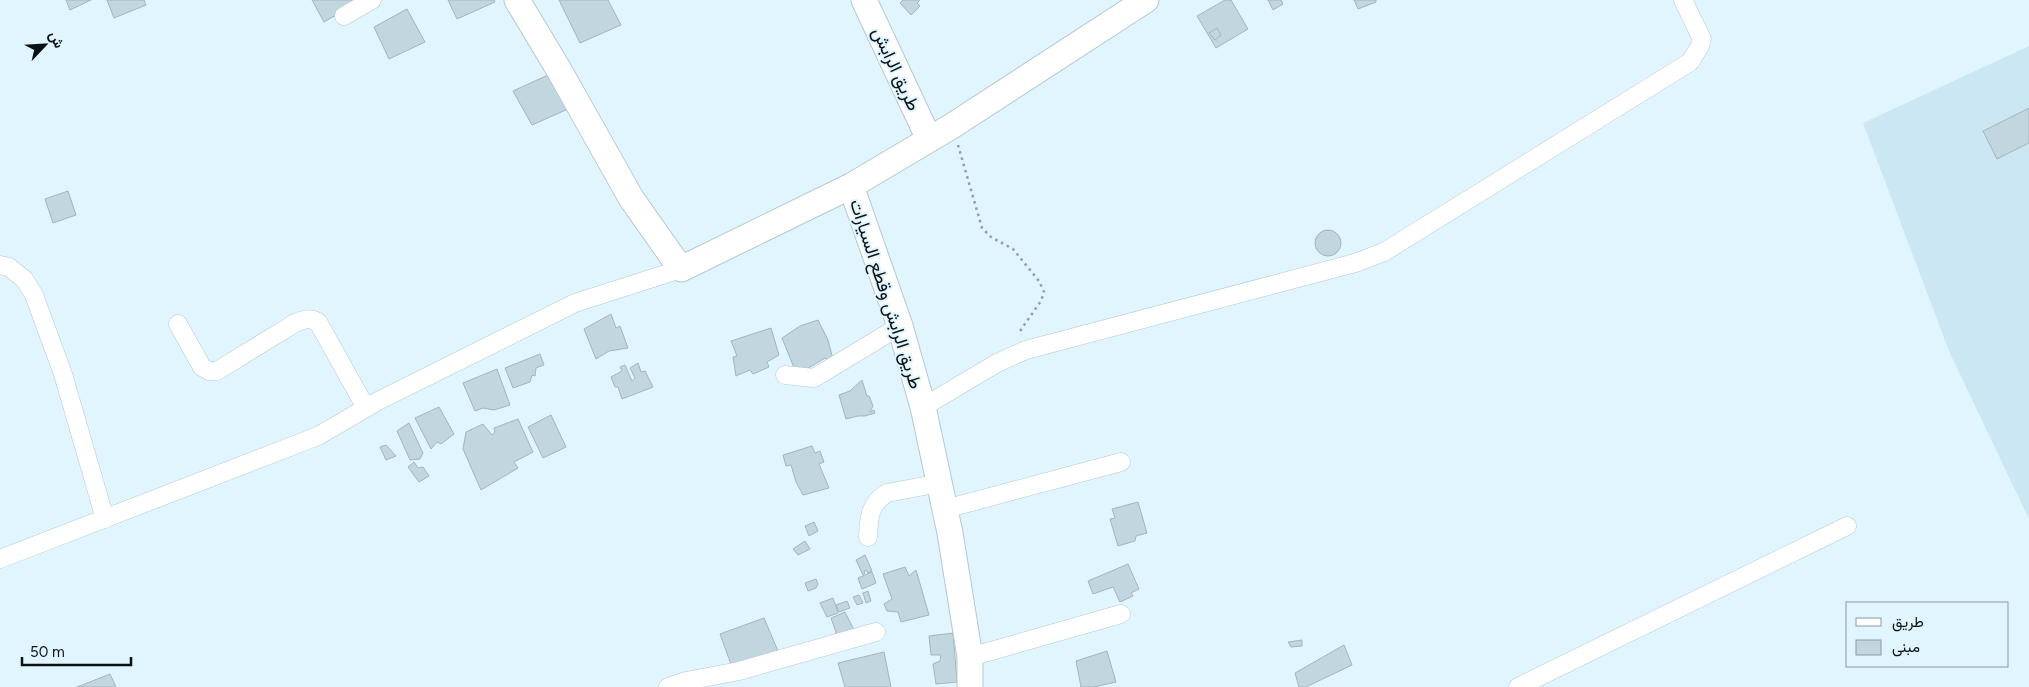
<svg xmlns="http://www.w3.org/2000/svg" width="2029" height="687" viewBox="0 0 2029 687" font-family="Figtree,Vazirmatn,sans-serif">
<rect width="100%" height="100%" fill="#e1f5fe"/>
<!-- built -->
<path fill="#cbe7f3" d="M 2029,46 L 2029,519 L 1949,351 L 1863,123 Z"/>
<!-- building -->
<path fill="#c2d6df" stroke="#a1b5bd" d="M 66,0 L 91,0 L 70,10 Z
M 107,0 L 144,0 L 146,5 L 114,18 Z
M 312,0 L 355,0 L 357,3 L 324,22 Z
M 448,0 L 494,0 L 495,2 L 457,19 Z
M 559,0 L 608,0 L 621,25 L 580,43 Z
M 903,0 L 920,0 L 917,3 L 920,6 L 911,15 L 900,3 Z
M 1225,0 L 1231,0 L 1248,29 L 1216,48 L 1197,16 Z
M 1268,0 L 1281,0 L 1283,4 L 1273,10 Z
M 1354,0 L 1376,0 L 1376,2 L 1358,9 Z
M 407,9 L 425,42 L 389,59 L 374,27 Z
M 1217,28 L 1221,35 L 1215,40 L 1209,33 Z
M 548,75 L 568,109 L 532,125 L 513,91 Z
M 2029,108 L 2029,143 L 1997,159 L 1983,131 Z
M 68,191 L 76,215 L 53,223 L 45,199 Z
M1315 243a13 13 0 1 1 26 0a13 13 0 1 1-26 0Z
M 611,314 L 616,328 L 620,326 L 628,348 L 609,351 L 596,359 L 584,329 Z
M 818,320 L 828,340 L 835,367 L 825,358 L 797,375 L 782,338 L 800,326 Z
M 771,328 L 779,355 L 767,362 L 769,367 L 753,374 L 750,370 L 736,376 L 733,357 L 737,356 L 731,341 Z
M 540,354 L 544,365 L 536,368 L 535,376 L 532,375 L 530,382 L 513,388 L 505,368 Z
M 638,363 L 641,372 L 645,371 L 653,387 L 622,399 L 618,387 L 615,387 L 611,377 L 622,371 L 620,367 L 625,365 L 632,381 L 635,378 L 630,368 Z
M 497,369 L 510,405 L 494,410 L 483,408 L 475,411 L 463,383 Z
M 862,380 L 867,396 L 869,396 L 873,406 L 870,412 L 874,410 L 875,413 L 865,416 L 858,416 L 846,419 L 839,395 L 850,391 Z
M 439,407 L 454,434 L 441,444 L 437,442 L 431,449 L 415,418 Z
M 551,415 L 566,447 L 543,458 L 528,427 Z
M 518,419 L 533,452 L 514,462 L 518,468 L 481,490 L 463,449 L 466,432 L 483,424 L 492,435 L 495,432 L 494,428 Z
M 409,423 L 423,453 L 420,459 L 410,460 L 397,431 Z
M 386,445 L 396,456 L 386,460 L 380,447 Z
M 812,446 L 815,453 L 820,451 L 824,462 L 819,464 L 829,488 L 803,495 L 796,482 L 791,465 L 786,466 L 783,455 Z
M 414,462 L 418,468 L 423,467 L 429,476 L 419,482 L 408,467 Z
M 1138,502 L 1147,533 L 1136,536 L 1135,541 L 1118,546 L 1110,519 L 1115,518 L 1112,509 Z
M 814,522 L 818,531 L 809,536 L 805,526 Z
M 805,541 L 810,549 L 798,555 L 793,549 Z
M 865,555 L 872,571 L 868,573 L 866,570 L 864,571 L 865,573 L 863,575 L 856,560 Z
M 1128,564 L 1139,589 L 1131,593 L 1133,596 L 1120,602 L 1113,587 L 1093,594 L 1088,581 Z
M 905,567 L 909,576 L 916,570 L 929,615 L 901,622 L 898,612 L 887,611 L 884,604 L 892,599 L 883,574 Z
M 872,572 L 876,583 L 862,589 L 858,578 Z
M 816,579 L 818,584 L 816,588 L 808,591 L 805,583 Z
M 868,591 L 871,601 L 866,603 L 863,593 Z
M 859,595 L 863,603 L 857,605 L 853,597 Z
M 833,598 L 838,613 L 827,617 L 820,603 Z
M 847,601 L 850,608 L 839,612 L 836,605 Z
M 845,612 L 853,628 L 857,632 L 834,638 L 836,632 L 831,618 Z
M 764,618 L 778,651 L 732,667 L 720,634 Z
M 953,633 L 957,682 L 936,684 L 933,664 L 940,661 L 941,655 L 931,655 L 929,636 Z
M 1302,640 L 1302,646 L 1291,647 L 1288,642 Z
M 1344,645 L 1352,665 L 1306,687 L 1299,687 L 1295,673 Z
M 1107,651 L 1116,682 L 1094,687 L 1081,687 L 1076,661 Z
M 884,652 L 891,687 L 845,687 L 838,663 Z
M 110,674 L 116,687 L 77,687 Z"/>
<g fill="none" stroke-linecap="round" stroke-linejoin="round">
<!-- street casing -->
<g stroke="#b4c8d0" stroke-width="19">
<path id="street" d="M 344,16 L 372,0
M 0,265 L 9,267 L 24,279 L 34,295 L 63,374 L 105,519
M 178,324 L 202,367 L 209,371 L 217,371 L 295,323 C 303,320 309,317 318,322 L 366,408
M 785,375 L 814,378 L 900,326
M 923,407 L 997,363 L 1026,350 L 1355,263 L 1384,252 L 1690,62 L 1700,46 L 1702,39 L 1683,0
M 945,509 L 1121,462
M 868,537 C 869,518 869,504 887,493 L 940,483
M 0,559 L 318,436 L 378,401 L 575,303 L 681,269
M 970,657 L 1121,614
M 668,687 L 686,681 L 739,671 L 876,632
M 1518,687 L 1847,526"/>
</g>
<!-- secondary casing -->
<g stroke="#b4c8d0" stroke-width="27">
<path id="secondary" d="M 517,0 L 559,70 L 631,198 L 681,269 L 851,186
M 864,0 L 929,139
M 970,687 L 970,657 L 950,533 L 923,407 L 900,326 L 851,186 L 952,126 L 1146,0"/>
</g>
<!-- path -->
<path stroke="#8f9ea4" stroke-width="2.5" stroke-dasharray="2.5 4" stroke-linecap="butt" d="M 958,145 L 982,228 L 991,237 L 1013,249 L 1039,281 L 1044,292 L 1041,301 L 1020,331 L 1021,335"/>
<!-- street -->
<use href="#street" stroke="#fff" stroke-width="18"/>
<!-- secondary -->
<use href="#secondary" stroke="#fff" stroke-width="25"/>
</g>
<g text-anchor="middle" dominant-baseline="central" stroke-width="4" stroke-linejoin="round" paint-order="stroke">
<!-- street labels -->
<g font-size="18" fill="#0a1114" stroke="#e1f5fe">
<text transform="translate(896 69) rotate(65)">طريق الرابش</text>
<text transform="translate(886 294) rotate(72)">طريق الرابش وقطع السيارات</text>
</g>
</g>
<!-- legend -->
<rect x="1846" y="602" width="162" height="65" fill="#e1f5fe" stroke="#8b9aa0"/>
<rect x="1856" y="618" width="25" height="8" fill="#ffffff" stroke="#8b9aa0"/>
<text x="1892" y="627" font-size="15" fill="#0a1114">طريق</text>
<rect x="1856" y="640" width="25" height="15" fill="#c2d6df" stroke="#8b9aa0"/>
<text x="1892" y="652" font-size="15" fill="#0a1114">مبنى</text>
<!-- north arrow -->
<g transform="translate(45 45) rotate(65)" stroke="#e1f5fe" stroke-width="4" paint-order="stroke">
<path d="M0-4L9 19L0 12L-9 19Z" fill="#0a1114"/>
<text y="-8" font-size="14" font-weight="bold" text-anchor="middle" fill="#0a1114">ش</text>
</g>
<!-- scale -->
<path d="M22 657v8h109v-8" fill="none" stroke="#0a1114" stroke-width="2.5"/>
<text x="30" y="657" font-size="15" fill="#0a1114" stroke="#e1f5fe" stroke-width="4" paint-order="stroke">50 m</text>
</svg>
